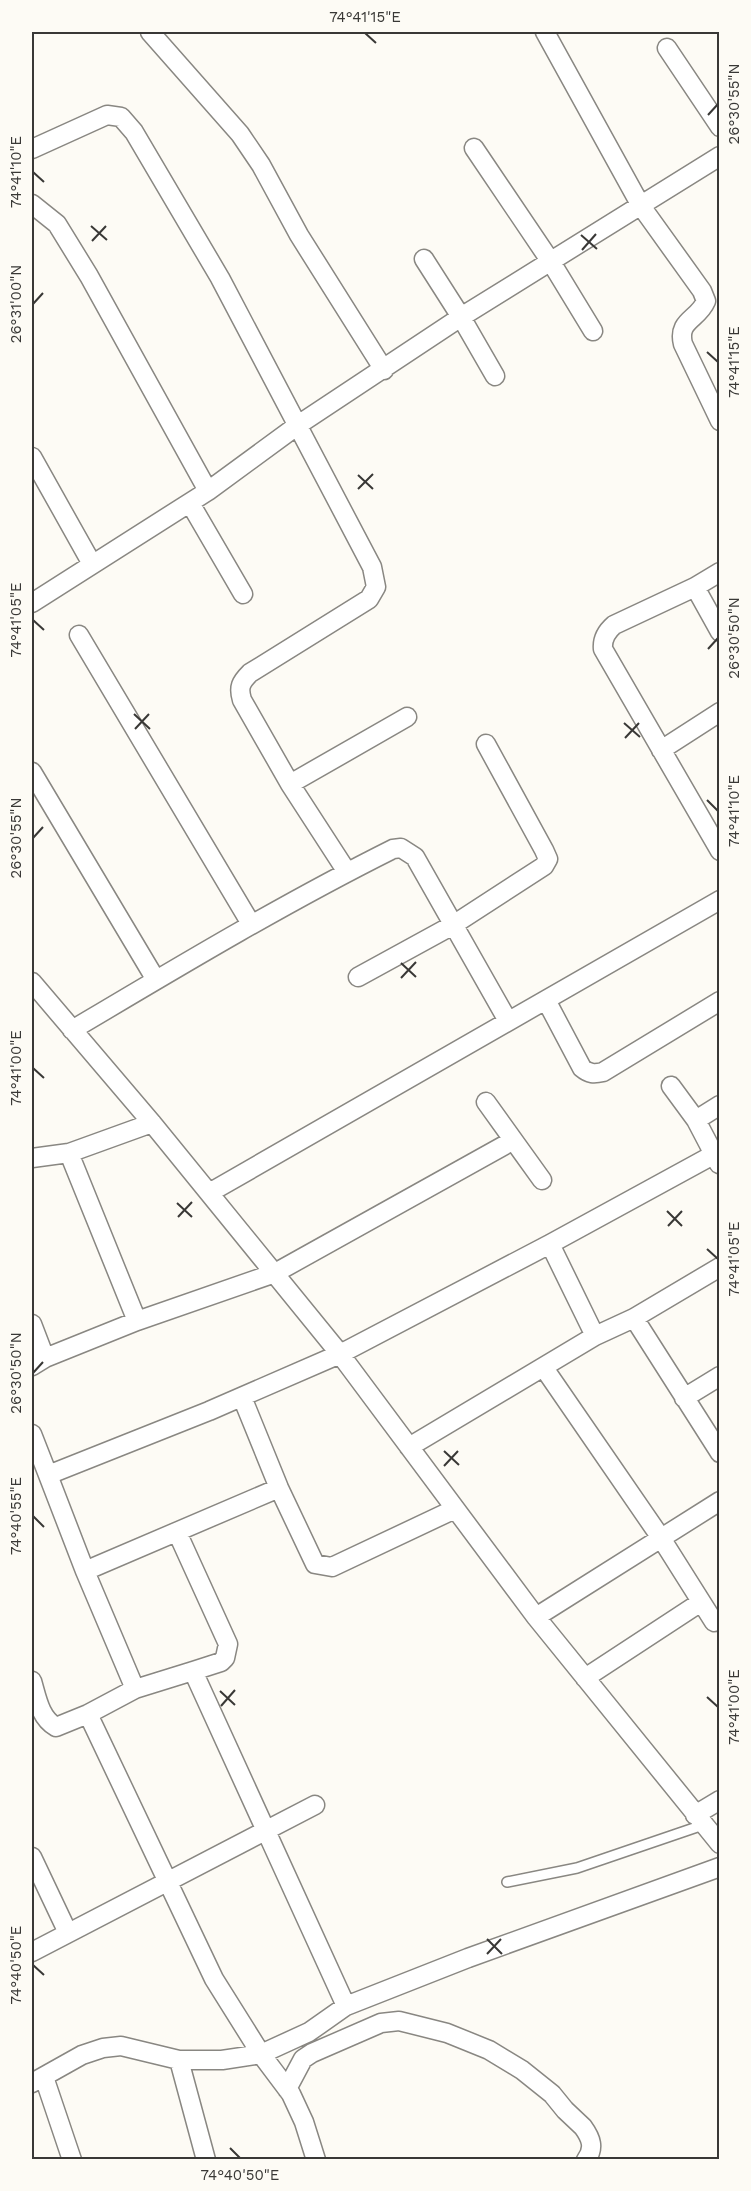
<svg xmlns="http://www.w3.org/2000/svg" width="751" height="2191" viewBox="0 0 751 2191" font-family="'Work Sans',sans-serif">
<rect width="100%" height="100%" fill="#fdfbf5"/>
<g fill="none" stroke-linecap="round" stroke-linejoin="round">
<!-- lane casing -->
<g stroke="#898782" stroke-width="12">
<path id="lane" d="M 507,1882 L 577,1868 L 703,1825"/>
</g>
<!-- street casing -->
<g stroke="#898782" stroke-width="21">
<path id="street" d="M 150,32 L 240,134 L 261,165 L 299,235 L 384,370
M 545,32 L 641,206 L 702,291 L 706,301 C 698,320 677,320 683,344 L 720,421
M 667,48 L 720,127
M 474,148 L 551,262 L 593,331
M 32,149 L 107,115 L 121,117 L 134,132 L 220,278 L 372,567 L 376,587 L 369,599 L 250,673 C 241,682 238,687 242,700 L 290,784 L 347,872
M 32,204 L 57,224 L 89,276 L 208,491
M 424,259 L 461,317 L 495,376
M 32,457 L 92,564
M 190,503 L 243,594
M 720,572 L 695,587 L 614,625 C 606,632 602,639 603,649 L 720,851
M 695,587 L 720,632
M 32,603 L 208,491 L 298,425 L 461,317 L 720,156
M 79,635 L 251,924
M 661,750 L 720,712
M 32,772 L 156,980
M 290,784 L 407,717
M 358,977 L 453,925 L 544,866 L 548,859 L 544,850 L 486,744
M 32,982 L 152,1123 L 340,1354 L 536,1617 L 720,1844
M 546,1000 L 582,1068 C 589,1074 594,1074 603,1072 L 720,1001
M 72,1030 C 178,967 283,904 393,849 L 401,848 L 415,857 L 508,1021
M 671,1086 L 696,1120 L 719,1164
M 486,1102 L 542,1180
M 696,1120 L 720,1105
M 69,1153 L 137,1321
M 32,1158 L 69,1153 L 152,1123
M 209,1193 L 720,900
M 550,1244 L 595,1336
M 634,1318 L 720,1453
M 32,1324 L 45,1358
M 32,1366 L 45,1358 L 137,1321 L 275,1273 L 512,1141
M 544,1368 L 661,1538 L 714,1622
M 242,1397 L 279,1488 L 315,1564 L 332,1567 L 455,1509
M 684,1398 L 720,1376
M 32,1434 L 48,1475
M 409,1447 L 595,1336 L 634,1318 L 720,1267
M 85,1571 L 279,1488
M 536,1617 L 720,1501
M 193,1671 L 346,2006
M 585,1678 L 701,1602
M 32,1681 C 37,1698 40,1718 56,1727 L 88,1714 L 135,1689 L 193,1671 L 221,1662 L 225,1658 L 228,1644 L 177,1532
M 135,1689 L 85,1571 L 48,1475 L 209,1411 L 340,1354 L 550,1244 L 713,1155
M 88,1714 L 214,1979 L 261,2054 L 291,2094 L 304,2122 L 316,2160
M 695,1815 L 720,1800
M 32,1857 L 68,1933
M 32,1952 L 315,1805
M 179,2060 L 206,2160
M 44,2077 L 72,2160
M 32,2083 L 82,2055 L 103,2048 L 121,2046 L 179,2060 L 222,2060 L 261,2054 L 309,2032 L 346,2006 L 468,1958 L 720,1867
M 287,2089 L 303,2059 L 312,2053 L 381,2023 L 399,2021 L 447,2033 L 489,2050 L 522,2070 L 552,2094 L 565,2110 L 583,2127 C 591,2138 595,2148 586,2160"/>
</g>
<!-- lane -->
<use href="#lane" stroke="#fff" stroke-width="9"/>
<!-- street -->
<use href="#street" stroke="#fff" stroke-width="18"/>
</g>
<!-- ticks -->
<path fill="none" stroke="#393836" stroke-width="2" d="M 365,33 L 376,43M 708,115 L 718,104M 33,172 L 44,182M 91,226 L 107,240M 581,235 L 597,249M 92,241 L 106,226M 582,250 L 596,234M 33,304 L 43,293M 707,352 L 718,362M 358,475 L 373,489M 358,489 L 373,474M 33,620 L 44,630M 708,649 L 718,638M 134,714 L 150,729M 624,723 L 640,737M 135,729 L 149,714M 625,738 L 639,723M 707,800 L 718,811M 33,838 L 43,827M 401,963 L 416,977M 401,978 L 416,962M 33,1068 L 44,1078M 177,1203 L 192,1217M 667,1211 L 682,1226M 178,1217 L 192,1202M 668,1226 L 682,1211M 707,1249 L 718,1259M 33,1373 L 43,1362M 444,1451 L 459,1465M 444,1466 L 458,1451M 33,1516 L 44,1527M 220,1691 L 235,1705M 707,1697 L 718,1707M 221,1706 L 235,1690M 487,1939 L 502,1954M 487,1954 L 501,1939M 33,1965 L 44,1975M 230,2148 L 240,2158"/>
<!-- border -->
<rect width="751" height="2191" fill="none" stroke="#fdfbf5" stroke-width="66"/>
<rect x="33" y="33" width="685" height="2125" fill="none" stroke="#393836" stroke-width="2"/>
<g font-size="15" text-anchor="middle" fill="#393836">
<text x="365" y="22">74°41'15"E</text>
<text transform="translate(734 104) rotate(-90)" y="5">26°30'55"N</text>
<text transform="translate(16 172) rotate(-90)" y="5">74°41'10"E</text>
<text transform="translate(16 304) rotate(-90)" y="5">26°31'00"N</text>
<text transform="translate(734 362) rotate(-90)" y="5">74°41'15"E</text>
<text transform="translate(16 620) rotate(-90)" y="5">74°41'05"E</text>
<text transform="translate(734 638) rotate(-90)" y="5">26°30'50"N</text>
<text transform="translate(734 811) rotate(-90)" y="5">74°41'10"E</text>
<text transform="translate(16 838) rotate(-90)" y="5">26°30'55"N</text>
<text transform="translate(16 1068) rotate(-90)" y="5">74°41'00"E</text>
<text transform="translate(734 1259) rotate(-90)" y="5">74°41'05"E</text>
<text transform="translate(16 1373) rotate(-90)" y="5">26°30'50"N</text>
<text transform="translate(16 1516) rotate(-90)" y="5">74°40'55"E</text>
<text transform="translate(734 1707) rotate(-90)" y="5">74°41'00"E</text>
<text transform="translate(16 1965) rotate(-90)" y="5">74°40'50"E</text>
<text x="240" y="2180">74°40'50"E</text>
</g>
</svg>
